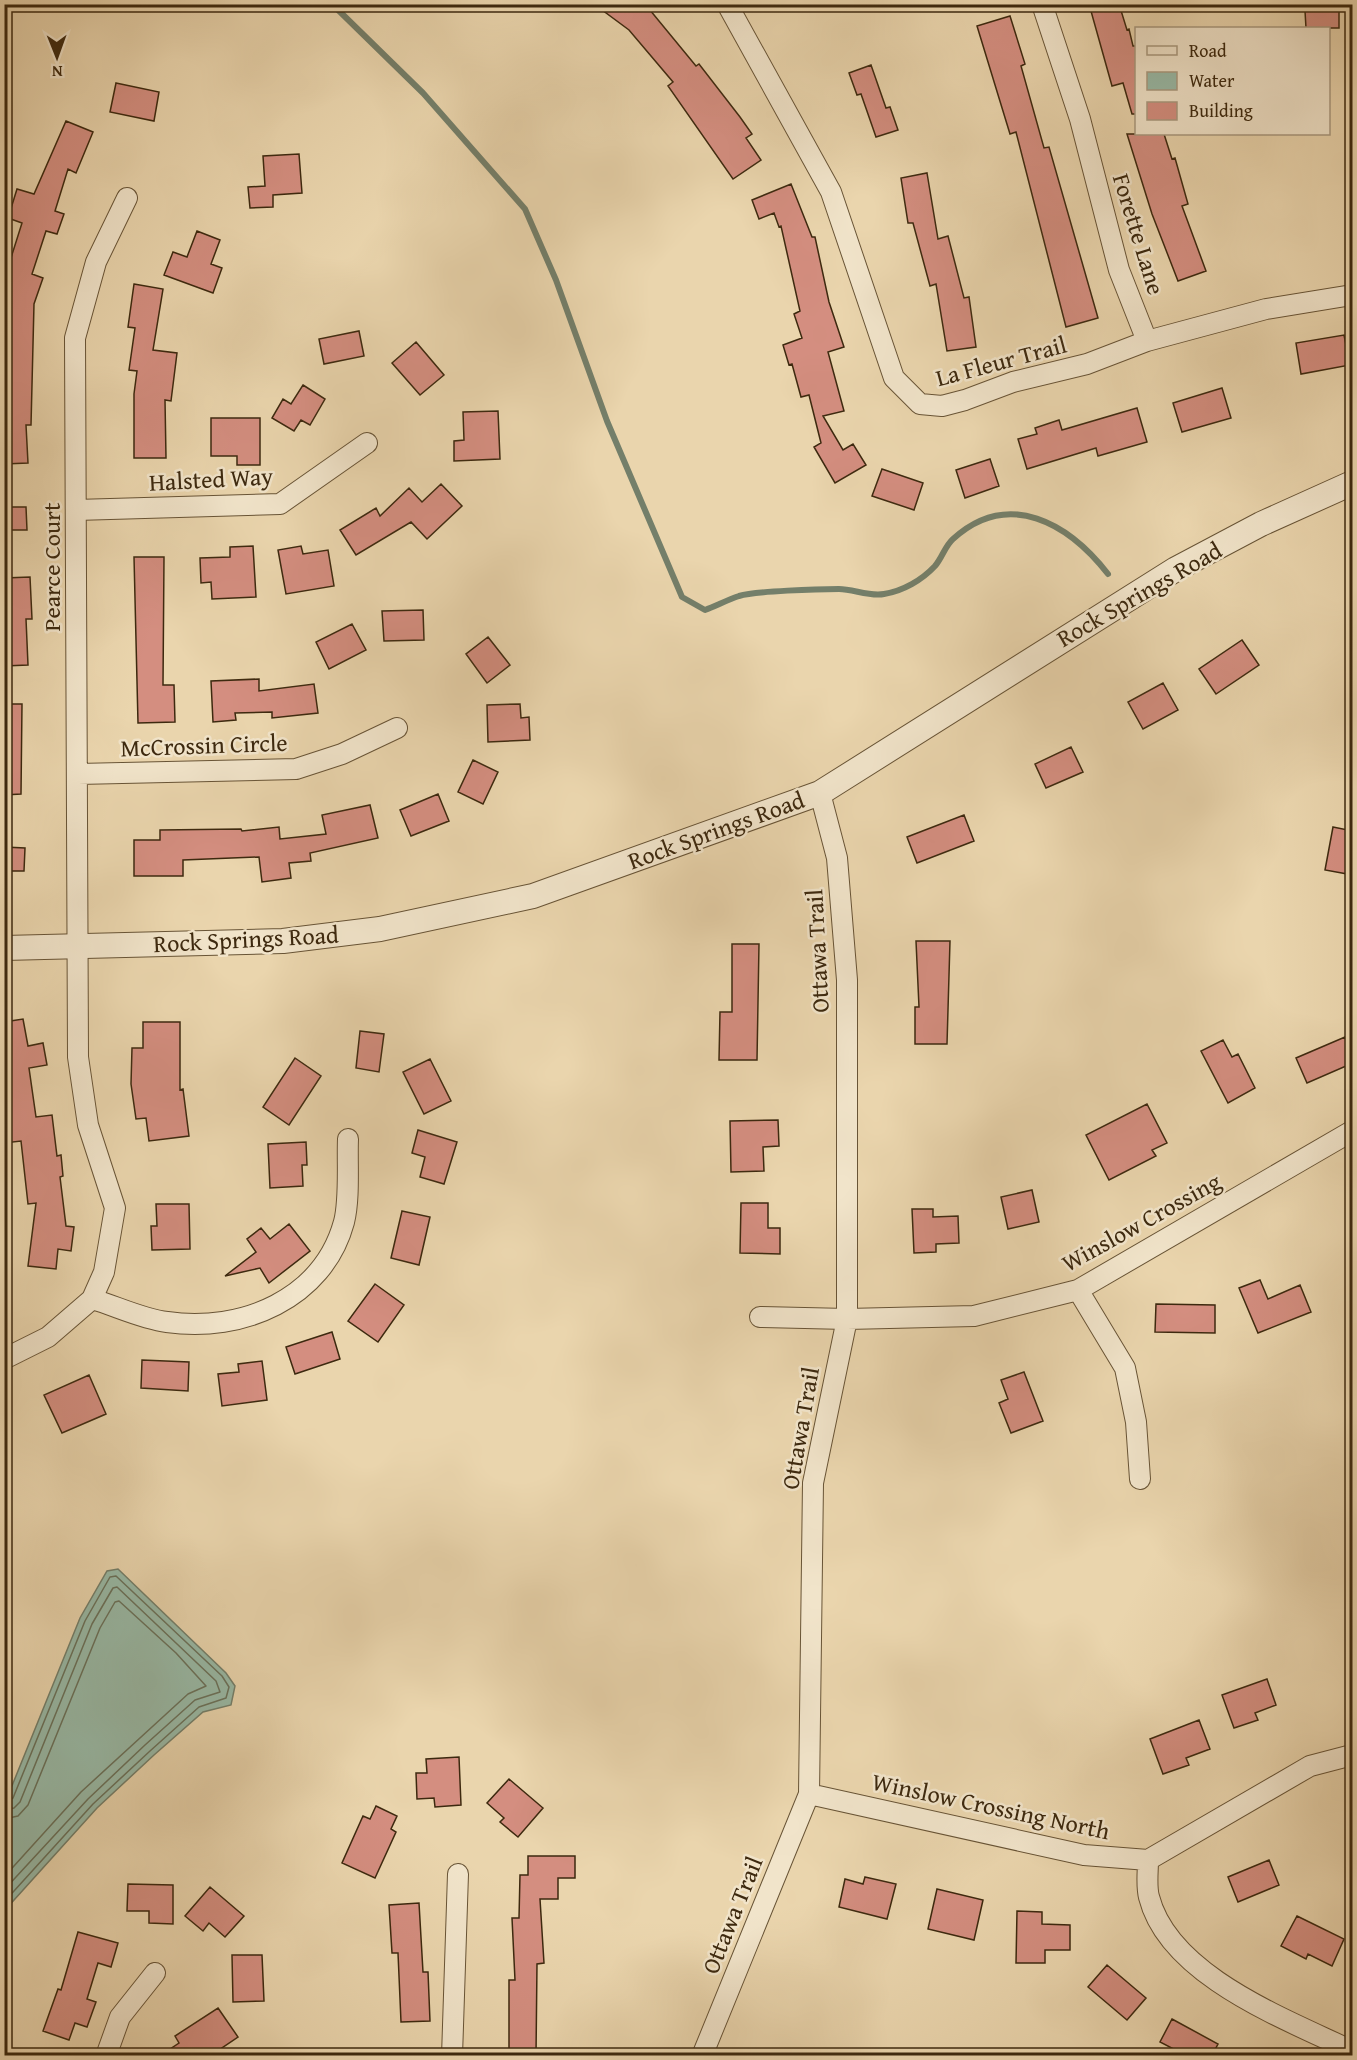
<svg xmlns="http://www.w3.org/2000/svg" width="1357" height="2060" viewBox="0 0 1357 2060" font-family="'Gentium Book Plus',serif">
<rect width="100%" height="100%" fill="#ead5ad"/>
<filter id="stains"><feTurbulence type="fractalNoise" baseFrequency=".00333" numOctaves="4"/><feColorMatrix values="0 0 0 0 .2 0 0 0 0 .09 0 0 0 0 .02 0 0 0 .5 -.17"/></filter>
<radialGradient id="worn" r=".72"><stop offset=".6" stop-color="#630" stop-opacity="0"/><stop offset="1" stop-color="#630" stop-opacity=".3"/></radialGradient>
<!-- water -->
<path fill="#98b9a6" stroke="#747f6a" stroke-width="1.5" d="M 118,1569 L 226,1673 L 235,1686 L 231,1705 L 203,1712 L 154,1755 L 97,1808 L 5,1910 L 5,1803 L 80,1618 L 107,1571 Z"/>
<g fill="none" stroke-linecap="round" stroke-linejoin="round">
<!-- shore -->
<path stroke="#6a715a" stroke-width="1.5" d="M 4,1803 L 13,1798 L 85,1621 L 110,1577 L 116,1576 L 222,1676 L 229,1687 L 226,1698 L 199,1707 L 150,1751 L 93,1804 L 4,1902
M 4,1810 L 14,1808 L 20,1802 L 92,1624 L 113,1588 L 117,1587 L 216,1681 L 220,1692 L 195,1700 L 145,1745 L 88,1799 L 4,1890
M 4,1819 L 18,1816 L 28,1805 L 100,1628 L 115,1602 L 119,1601 L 176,1653 L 206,1686 L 188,1694 L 81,1792 L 4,1877"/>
<!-- stream -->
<path stroke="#747f6a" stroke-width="6" d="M 332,4 L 423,93 L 525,209 L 556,280 L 607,421 L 682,597 L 705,610 C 716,606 727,600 739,596 C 756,591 818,589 839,589 C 853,589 870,597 884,594 C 903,591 922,580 935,566 C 942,558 945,546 953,539 C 1009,488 1069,524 1108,574"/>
</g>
<!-- building -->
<path fill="#d48e80" stroke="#3d290f" stroke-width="1.5" d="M 594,4 L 645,4 L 696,66 L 699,64 L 740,117 L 752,134 L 746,138 L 761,160 L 733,179 L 668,86 L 673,82 L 629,30 Z
M 1089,4 L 1119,4 L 1127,30 L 1129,29 L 1133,46 L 1137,46 L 1137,114 L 1132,114 L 1123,83 L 1112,86 Z
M 1305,11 L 1339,11 L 1339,28 L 1306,28 Z
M 1010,16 L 1025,64 L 1021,66 L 1044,148 L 1049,147 L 1098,318 L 1066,327 L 1016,132 L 1010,134 L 977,26 Z
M 871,65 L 886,108 L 890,107 L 898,130 L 876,137 L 861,94 L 857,95 L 849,73 Z
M 116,83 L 159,92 L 154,121 L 110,112 Z
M 66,121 L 93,132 L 76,173 L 68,169 L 55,211 L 64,214 L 57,234 L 46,231 L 32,274 L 43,278 L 34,304 L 31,425 L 26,425 L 28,463 L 4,464 L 4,259 L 10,261 L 22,223 L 8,218 L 17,189 L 34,194 Z
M 1127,134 L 1164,134 L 1172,159 L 1175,158 L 1188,204 L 1182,206 L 1206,271 L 1178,281 L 1152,214 Z
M 299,154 L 302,193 L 273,195 L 273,207 L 250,208 L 248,187 L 265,186 L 263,156 Z
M 927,173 L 938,239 L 948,236 L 964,298 L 969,297 L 976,347 L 947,351 L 936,284 L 930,286 L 913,223 L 908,223 L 901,178 Z
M 791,184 L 812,237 L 815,237 L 829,302 L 844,347 L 828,352 L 844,411 L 823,416 L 843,450 L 853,444 L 866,465 L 835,483 L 814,447 L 821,443 L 809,395 L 801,397 L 792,364 L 789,365 L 783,345 L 802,338 L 794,314 L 800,311 L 781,226 L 779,227 L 774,213 L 759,219 L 752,200 Z
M 197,231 L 220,240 L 211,264 L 222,268 L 213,293 L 164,275 L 173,252 L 187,257 Z
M 134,284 L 163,289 L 153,350 L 177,353 L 171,401 L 165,400 L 166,458 L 134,458 L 134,394 L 137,371 L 129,370 L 135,328 L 128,327 Z
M 359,331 L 364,356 L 324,364 L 319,339 Z
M 1344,335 L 1350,365 L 1301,374 L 1296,343 Z
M 416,342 L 444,375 L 420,395 L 392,363 Z
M 303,385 L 325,399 L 310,425 L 301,420 L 294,431 L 272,418 L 283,399 L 291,404 Z
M 1222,388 L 1231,418 L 1182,432 L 1173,403 Z
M 1137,408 L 1147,442 L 1098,456 L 1096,448 L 1027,469 L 1018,439 L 1037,434 L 1035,428 L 1059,420 L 1062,430 Z
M 498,411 L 500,459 L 454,461 L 454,441 L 464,440 L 463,412 Z
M 211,418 L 260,418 L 260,465 L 237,465 L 237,456 L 211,456 Z
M 990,459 L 999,486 L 965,498 L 956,470 Z
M 882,469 L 923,483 L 914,510 L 872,496 Z
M 441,484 L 462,506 L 427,539 L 411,522 L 356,555 L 340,530 L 376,508 L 380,516 L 409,488 L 422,502 Z
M 4,507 L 26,507 L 27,530 L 4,530 Z
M 253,546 L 256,597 L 212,599 L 211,582 L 201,583 L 200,558 L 230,557 L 230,547 Z
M 301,546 L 303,554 L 328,550 L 334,586 L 286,594 L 278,550 Z
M 134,557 L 164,557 L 163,685 L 174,685 L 175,722 L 138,723 Z
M 30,577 L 32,619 L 26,619 L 28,665 L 4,666 L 4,578 Z
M 423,610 L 424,640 L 384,641 L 382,611 Z
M 352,624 L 366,650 L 329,669 L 316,642 Z
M 488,637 L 510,665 L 487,683 L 466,654 Z
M 1242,640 L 1259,665 L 1216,694 L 1199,669 Z
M 259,679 L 259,691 L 314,684 L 318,713 L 272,718 L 272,712 L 235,713 L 236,720 L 213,722 L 211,681 Z
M 1163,683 L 1178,710 L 1143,729 L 1128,702 Z
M 4,704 L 22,704 L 21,794 L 4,795 Z
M 520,704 L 521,718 L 529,717 L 530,740 L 488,742 L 487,705 Z
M 1071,747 L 1083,772 L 1046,788 L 1035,764 Z
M 473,760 L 498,772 L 483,804 L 458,792 Z
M 438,794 L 449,821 L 411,836 L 400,810 Z
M 370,805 L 378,838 L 310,853 L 311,861 L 289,863 L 291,878 L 262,882 L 259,857 L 183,860 L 183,876 L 134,876 L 134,840 L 160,840 L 160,830 L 241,829 L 242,831 L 279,827 L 280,839 L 326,834 L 322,815 Z
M 964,815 L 974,841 L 917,863 L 907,837 Z
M 1333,827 L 1353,831 L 1353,875 L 1325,870 Z
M 4,847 L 25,848 L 24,871 L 4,871 Z
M 916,941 L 950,941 L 947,1044 L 915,1044 L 915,1007 L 919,1007 Z
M 732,944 L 759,944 L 757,1060 L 719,1060 L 720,1012 L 732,1012 Z
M 23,1019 L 28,1046 L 43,1043 L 47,1065 L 29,1068 L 36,1117 L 52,1115 L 57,1156 L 61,1155 L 63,1176 L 60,1177 L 66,1226 L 74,1227 L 71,1251 L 58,1249 L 56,1269 L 28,1266 L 36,1203 L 28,1204 L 21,1141 L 4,1143 L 4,1022 Z
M 143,1022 L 180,1022 L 180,1090 L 183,1089 L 189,1136 L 149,1141 L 146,1118 L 136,1119 L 131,1084 L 132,1048 L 143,1048 Z
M 360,1031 L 384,1034 L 379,1072 L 356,1068 Z
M 1345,1037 L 1353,1053 L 1353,1063 L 1307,1083 L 1296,1058 Z
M 1223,1040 L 1232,1057 L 1238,1054 L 1255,1088 L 1228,1103 L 1201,1051 Z
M 295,1058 L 321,1076 L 289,1125 L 263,1107 Z
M 430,1059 L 451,1101 L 424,1114 L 403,1072 Z
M 1147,1104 L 1167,1143 L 1152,1150 L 1156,1156 L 1109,1180 L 1086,1135 Z
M 778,1120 L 779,1146 L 763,1147 L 764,1171 L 731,1172 L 730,1121 Z
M 418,1130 L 457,1142 L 444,1184 L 420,1177 L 425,1157 L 412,1153 Z
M 306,1142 L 307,1165 L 302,1165 L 303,1186 L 270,1188 L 268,1144 Z
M 1032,1190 L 1039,1222 L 1008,1229 L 1001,1197 Z
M 741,1203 L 768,1203 L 768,1228 L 780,1228 L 780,1254 L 740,1253 Z
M 156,1204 L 189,1204 L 190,1249 L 152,1250 L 151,1226 L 157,1226 Z
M 912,1209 L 933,1209 L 933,1217 L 958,1216 L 959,1243 L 936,1244 L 936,1252 L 914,1253 Z
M 402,1211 L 430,1217 L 419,1265 L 391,1258 Z
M 289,1224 L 310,1251 L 269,1283 L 260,1268 L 225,1276 L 256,1252 L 247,1239 L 261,1228 L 270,1239 Z
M 1260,1280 L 1268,1299 L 1300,1285 L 1311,1312 L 1258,1333 L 1239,1288 Z
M 375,1284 L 404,1305 L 378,1342 L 348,1321 Z
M 1156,1304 L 1215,1305 L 1215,1333 L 1155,1332 Z
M 332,1332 L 340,1359 L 295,1374 L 286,1347 Z
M 142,1360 L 189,1362 L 188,1391 L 141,1388 Z
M 262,1361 L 267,1400 L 222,1406 L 218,1374 L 239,1372 L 238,1364 Z
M 1024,1372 L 1043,1421 L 1011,1433 L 999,1403 L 1008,1399 L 1001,1380 Z
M 89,1375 L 106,1414 L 62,1433 L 44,1395 Z
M 1267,1679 L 1276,1705 L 1255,1713 L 1258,1720 L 1234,1728 L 1222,1695 Z
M 1199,1720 L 1210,1749 L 1186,1758 L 1189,1765 L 1163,1774 L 1150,1739 Z
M 459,1757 L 461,1805 L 435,1807 L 434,1798 L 417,1799 L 416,1773 L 427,1773 L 426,1759 Z
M 509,1779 L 543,1808 L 518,1837 L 500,1822 L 504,1818 L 487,1803 Z
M 376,1806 L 397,1816 L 391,1829 L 396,1832 L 375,1878 L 342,1863 L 363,1816 L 370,1819 Z
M 528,1856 L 575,1856 L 575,1878 L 558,1878 L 558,1899 L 540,1899 L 544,1963 L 537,1964 L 536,2055 L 509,2055 L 509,1980 L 515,1980 L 512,1918 L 519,1918 L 520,1875 L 528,1875 Z
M 1269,1860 L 1279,1885 L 1238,1902 L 1228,1877 Z
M 865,1877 L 896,1884 L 887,1919 L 839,1907 L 845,1879 L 863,1884 Z
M 128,1884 L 173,1885 L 173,1924 L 149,1923 L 149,1911 L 127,1911 Z
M 210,1887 L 244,1916 L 225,1937 L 209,1923 L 203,1931 L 185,1916 Z
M 937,1889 L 983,1900 L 974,1940 L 928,1929 Z
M 419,1903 L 423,1972 L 428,1972 L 430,2021 L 401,2022 L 398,1953 L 392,1953 L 389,1905 Z
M 1017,1911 L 1042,1912 L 1042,1924 L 1070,1925 L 1070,1950 L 1045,1950 L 1045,1963 L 1016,1963 Z
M 1297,1916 L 1344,1939 L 1332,1966 L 1308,1954 L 1306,1959 L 1281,1946 Z
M 78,1932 L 118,1943 L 111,1967 L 98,1963 L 87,1999 L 96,2002 L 87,2027 L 75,2023 L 69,2040 L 43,2031 L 58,1989 L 61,1990 Z
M 232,1955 L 262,1955 L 264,2001 L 233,2002 Z
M 1107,1965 L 1146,1998 L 1127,2020 L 1088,1987 Z
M 218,2008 L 238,2037 L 219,2050 L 223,2055 L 161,2055 L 179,2043 L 175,2036 Z
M 1172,2019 L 1218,2044 L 1212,2055 L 1185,2055 L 1160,2042 Z"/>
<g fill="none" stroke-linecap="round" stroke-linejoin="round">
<!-- minor casing -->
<g stroke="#685436" stroke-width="22">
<path id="minor" d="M 727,4 L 831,192 L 894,378 L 920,404 L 942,406 L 965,400 L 1013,382 L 1087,364 L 1147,341 L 1266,309 L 1352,295
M 1042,4 L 1080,119 L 1119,270 L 1147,341
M 76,510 L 280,504 L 367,443
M 78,774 L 296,769 L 342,754 L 397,728
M 1078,1290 L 1125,1368 L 1136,1422 L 1140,1479
M 92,1299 C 116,1306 142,1319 167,1322 C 242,1333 323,1299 344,1222 C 350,1199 347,1163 348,1139
M 760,1317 L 847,1319 L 974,1316 L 1078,1290 L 1352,1131
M 4,1359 L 48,1337 L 92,1299 L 104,1272 L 115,1208 L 88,1125 L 78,1057 L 75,338 L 96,262 L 127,198
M 809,1794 L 1084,1855 L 1148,1860 L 1310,1766 L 1352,1755
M 1148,1860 C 1148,1872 1146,1886 1149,1897 C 1169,1976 1286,2019 1352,2051
M 106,2056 L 120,2017 L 155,1973
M 452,2056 L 458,1874
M 702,2056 L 809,1794 L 813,1483 L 847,1319 L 847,980 L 837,858 L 820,793"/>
</g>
<!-- tertiary casing -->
<g stroke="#685436" stroke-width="26">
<path id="tertiary" d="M 4,948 L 283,941 L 380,929 L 533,896 L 820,793 L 1176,569 L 1261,524 L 1352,483"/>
</g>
<!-- minor -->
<use href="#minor" stroke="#f1e4ca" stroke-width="20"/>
<!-- tertiary -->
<use href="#tertiary" stroke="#f1e4ca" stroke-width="24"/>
</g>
<g text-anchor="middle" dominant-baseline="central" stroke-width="5" stroke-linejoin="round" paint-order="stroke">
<!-- street labels -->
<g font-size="24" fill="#3d290f" stroke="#f1e4ca">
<text transform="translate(1139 234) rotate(73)">Forette Lane</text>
<text transform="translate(1001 361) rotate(-15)">La Fleur Trail</text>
<text transform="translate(211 479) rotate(-3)">Halsted Way</text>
<text transform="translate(51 567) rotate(-90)">Pearce Court</text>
<text transform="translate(1139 594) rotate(-30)">Rock Springs Road</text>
<text transform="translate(204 745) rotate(-2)">McCrossin Circle</text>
<text transform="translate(716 830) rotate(-20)">Rock Springs Road</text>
<text transform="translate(246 939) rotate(-3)">Rock Springs Road</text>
<text transform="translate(817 951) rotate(-93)">Ottawa Trail</text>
<text transform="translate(1141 1222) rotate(-29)">Winslow Crossing</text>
<text transform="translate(800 1428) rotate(-80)">Ottawa Trail</text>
<text transform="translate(991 1806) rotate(12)">Winslow Crossing North</text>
<text transform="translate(732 1915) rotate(-68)">Ottawa Trail</text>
</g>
</g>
<!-- margin -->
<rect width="1357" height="2060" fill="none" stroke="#ead5ad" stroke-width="24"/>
<rect x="6" y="6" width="1345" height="2048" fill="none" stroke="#3d290f" stroke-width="3"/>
<rect x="12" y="12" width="1333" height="2036" fill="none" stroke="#3d290f" stroke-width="1.5"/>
<!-- legend -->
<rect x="1135" y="27" width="195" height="108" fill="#f1e4ca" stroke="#a9997f" stroke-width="1.5"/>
<rect x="1147" y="46" width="30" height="9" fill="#f1e4ca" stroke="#a9997f" stroke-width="1.5"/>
<text x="1189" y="57" font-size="18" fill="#3d290f">Road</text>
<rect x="1147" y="72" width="30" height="18" fill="#98b9a6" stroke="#a9997f" stroke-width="1.5"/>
<text x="1189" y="87" font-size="18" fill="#3d290f">Water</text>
<rect x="1147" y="102" width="30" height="18" fill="#d48e80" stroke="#a9997f" stroke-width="1.5"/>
<text x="1189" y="117" font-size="18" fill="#3d290f">Building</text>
<!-- north arrow -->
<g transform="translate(57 57) rotate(179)" stroke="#f1e4ca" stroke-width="4.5" paint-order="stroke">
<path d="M0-4.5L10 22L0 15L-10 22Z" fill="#3d290f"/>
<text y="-9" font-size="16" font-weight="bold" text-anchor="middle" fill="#3d290f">N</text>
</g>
<rect width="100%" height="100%" filter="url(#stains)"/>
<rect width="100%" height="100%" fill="url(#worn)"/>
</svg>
